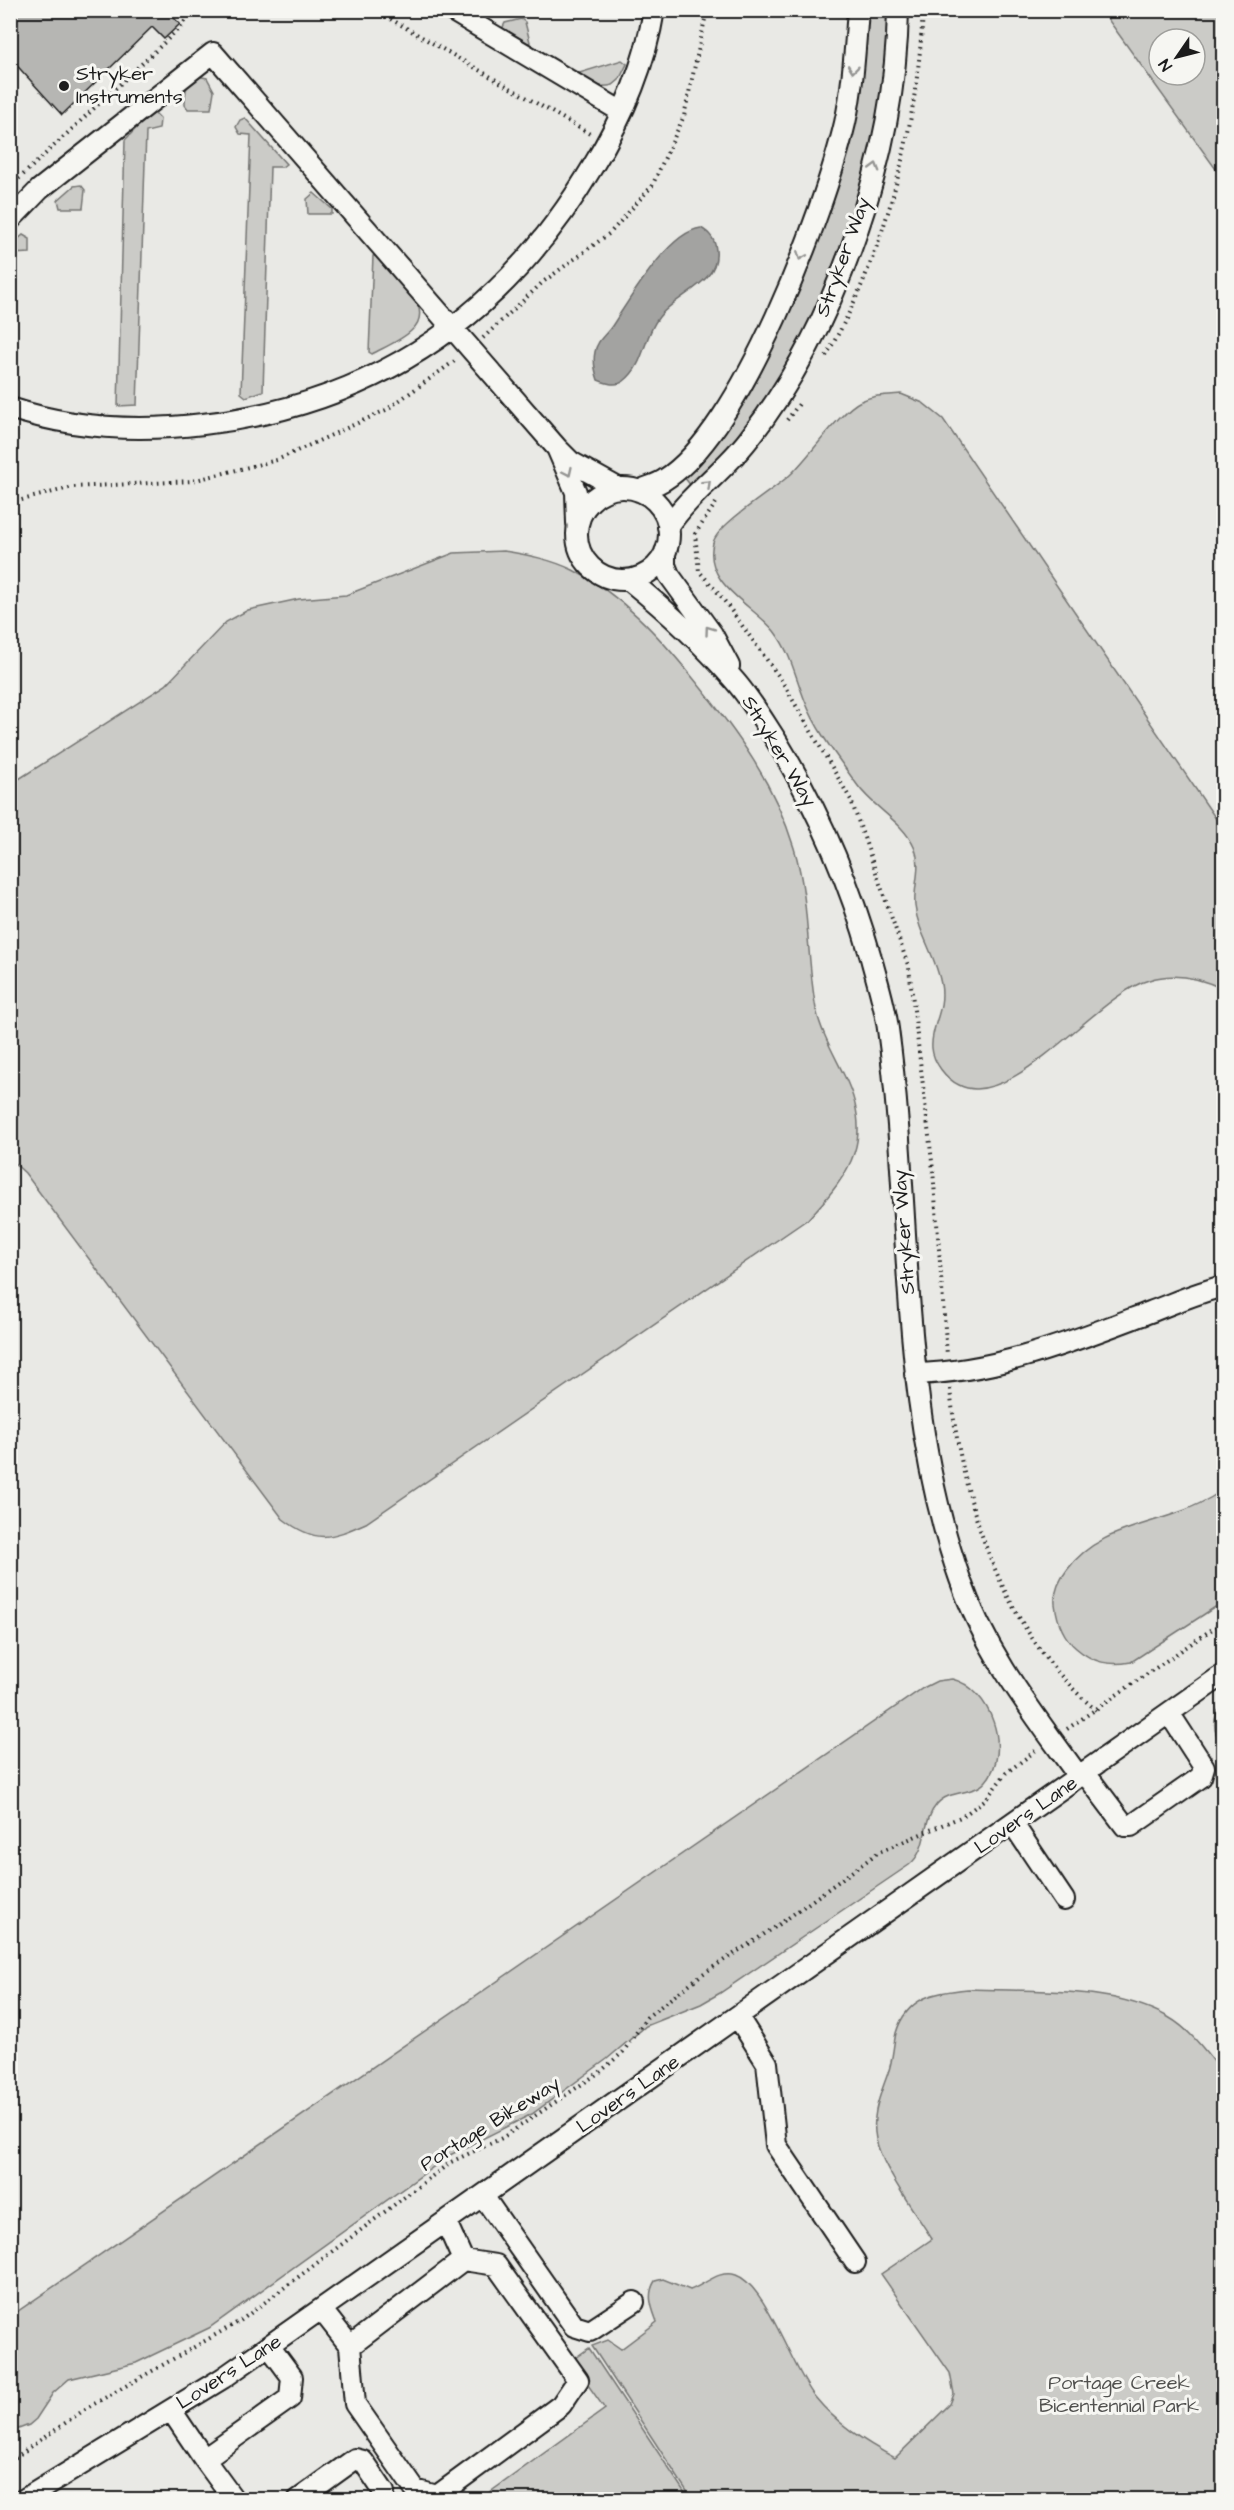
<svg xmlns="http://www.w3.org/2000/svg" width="1234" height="2510" viewBox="0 0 1234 2510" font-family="'Architects Daughter',sans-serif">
<rect width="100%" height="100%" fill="#e9e9e5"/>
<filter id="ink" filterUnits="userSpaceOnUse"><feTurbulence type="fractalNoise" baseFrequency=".0167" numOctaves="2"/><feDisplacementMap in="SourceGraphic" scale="12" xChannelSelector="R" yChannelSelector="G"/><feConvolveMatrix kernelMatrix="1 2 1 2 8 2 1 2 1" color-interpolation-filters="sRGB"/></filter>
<g filter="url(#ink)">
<!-- green -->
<path fill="#cbcbc7" stroke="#747472" stroke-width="1.5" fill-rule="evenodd" d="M 867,11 L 890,11 C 880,154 839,302 753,419 C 735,444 713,465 692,487 L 684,477 C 726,437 751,385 776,332 C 825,231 867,125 867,11 Z
M 1102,11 L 1223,11 L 1223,179 ZM 1159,39 L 1195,39 L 1195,75 L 1159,75 Z
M 521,19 L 525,22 L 530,42 L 527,46 L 502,29 L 505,23 Z
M 622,60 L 627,64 L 619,80 L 613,85 C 598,89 588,84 576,74 Z
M 197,76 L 207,78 L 214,91 L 211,109 L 188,109 L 185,105 C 185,91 185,84 197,76 Z
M 154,113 L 160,119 L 159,129 L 146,132 L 137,405 L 118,406 L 125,140 L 150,114 Z
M 245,118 L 286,164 L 282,167 L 270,167 L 263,391 L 246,397 L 241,393 L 251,135 L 240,134 L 236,127 L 240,120 Z
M 81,185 L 85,190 L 83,208 L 60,208 L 58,200 L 74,186 Z
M 314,193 L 332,209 L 332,214 L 308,214 L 307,199 Z
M 23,235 L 30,239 L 30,253 L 11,254 L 11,245 Z
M 373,256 L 376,256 C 391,272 438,306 412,330 C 402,340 385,347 372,354 L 369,352 Z
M 901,394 L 923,403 L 943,419 L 1223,829 L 1223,989 C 1200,978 1174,972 1149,980 C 1097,994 1012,1112 959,1085 C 946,1079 933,1062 932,1048 C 930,1027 946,1010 941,984 C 936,956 918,933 915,906 C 913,885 923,867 914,847 C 903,822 874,808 858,786 C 839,759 817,732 805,701 C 795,676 791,653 774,631 C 753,605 703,584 713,543 C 717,524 774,490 791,474 C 810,456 841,410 861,401 C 873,395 887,395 901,394 Z
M 504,551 C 528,555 550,559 573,570 C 622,595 659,636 693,678 C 736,731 774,782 794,848 C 810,900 806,956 816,1009 C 821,1032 834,1054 844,1075 C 875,1138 852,1172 808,1219 L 366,1523 C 330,1539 316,1544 283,1519 L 25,1173 L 11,1160 L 11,784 L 166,685 L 226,622 L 248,610 L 299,599 L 346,595 L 454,553 Z
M 1223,1490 L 1223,1602 L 1131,1662 C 1110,1666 1093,1663 1076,1648 C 1063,1637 1057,1620 1055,1604 C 1054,1592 1060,1579 1067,1570 C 1093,1534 1134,1528 1174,1514 C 1192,1508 1208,1500 1223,1490 Z
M 952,1679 C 991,1688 1012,1751 986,1781 C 974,1796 949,1789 937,1804 C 921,1822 929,1849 909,1865 L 720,1993 L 701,2004 L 646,2026 L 607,2059 L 532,2114 L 450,2155 L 209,2328 L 136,2363 L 69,2379 L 53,2393 L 36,2419 L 29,2425 L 11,2432 L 11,2316 L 923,1688 L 937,1681 Z
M 1223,1703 L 1223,1747 C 1212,1732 1212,1717 1223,1703 Z
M 968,1989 C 1033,1992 1110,1985 1168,2017 C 1190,2029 1208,2054 1223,2073 L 1223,2499 L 692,2499 L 592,2346 L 608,2340 L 621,2349 L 657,2322 C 652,2308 646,2295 655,2281 L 663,2279 L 690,2290 C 705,2285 719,2269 736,2275 C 766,2285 792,2369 815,2397 C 837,2424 865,2442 895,2458 L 950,2404 L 954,2394 L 950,2373 L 881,2274 L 932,2239 C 917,2215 881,2166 876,2139 C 871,2114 880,2096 888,2073 C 893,2060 893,2046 896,2033 C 907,1996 936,1992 968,1989 Z
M 589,2348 L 689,2499 L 479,2500 L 605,2409 L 571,2361 Z"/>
<!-- water -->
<path fill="#a3a3a1" stroke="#6d6d6c" stroke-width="1.5" d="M 701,228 C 710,233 715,239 716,250 C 720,284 676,294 659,317 C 643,337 645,365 624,381 C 616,387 606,383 598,380 C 595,371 593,361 595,352 C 597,340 606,335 612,326 C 630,299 668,232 701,228 Z"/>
<!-- building -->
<path fill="#b6b6b3" stroke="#1c1c1c" stroke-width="1.5" d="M 10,10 L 178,10 L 173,17 L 180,24 L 164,39 L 152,27 L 62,115 L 10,58 Z"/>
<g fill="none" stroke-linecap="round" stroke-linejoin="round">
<!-- minor casing -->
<g stroke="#1c1c1c" stroke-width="24">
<path id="minor" d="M 451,10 L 622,112
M 10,220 L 40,189 L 213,53 L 557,448
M 10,408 C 74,429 138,432 203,424 C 376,404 505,315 593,166 C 622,119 645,66 654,10
M577 534a46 46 0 1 1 92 0a46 46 0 1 1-92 0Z
M 639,491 C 647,487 656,485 664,480 C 742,432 824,212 845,123 C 853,87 855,48 858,10
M 577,523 L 576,492 L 557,448 L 571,462 L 618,488
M 668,527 C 690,494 724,471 748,440 C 836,328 896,153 898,10
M 665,552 L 665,565 L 669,575 L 712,634 L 729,666
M 629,580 C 666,610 703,644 734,680 C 750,698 763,720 776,740 C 818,809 849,880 871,958 C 877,981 885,1005 888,1029 C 913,1212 897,1402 960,1579 C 986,1654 1034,1714 1079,1777
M 915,1374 C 998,1372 1073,1341 1150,1312 C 1174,1303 1198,1292 1224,1286
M 1085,1773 L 1125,1826 L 1131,1826 L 1201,1777 L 1204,1767 L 1169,1713
M 1013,1824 L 1064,1900
M 738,2017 L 767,2063 L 776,2145 L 855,2262
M 483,2196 L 574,2326 L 590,2331 L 634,2302
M 321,2309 L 350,2346 L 463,2260 L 446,2222
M 350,2346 L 355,2404 L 415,2490 L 437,2496 L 561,2405 L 578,2380 L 496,2265 L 463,2260
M 171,2410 L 204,2459 L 290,2398 L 292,2377 L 269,2346
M 204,2459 L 234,2500
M 23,2500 L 223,2378 L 1224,1674
M 298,2500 L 355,2459 L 363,2461 L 384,2492 L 384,2500"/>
</g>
<!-- path -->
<path stroke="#1c1c1c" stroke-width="4" stroke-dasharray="1.5 4.5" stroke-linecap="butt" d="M 375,10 L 590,134
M 10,187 L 182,26 L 191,10
M 483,338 L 543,282 L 610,233 L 652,186 L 684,116 L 707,10
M 826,356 C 886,253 917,129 923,10
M 787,420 L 799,404
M 10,503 L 73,487 L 192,481 L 277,460 L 386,410 L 456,360
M 716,503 L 695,534 L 699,571 L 720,595 L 780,678 L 851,800 L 909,968 L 933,1170 L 947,1355
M 950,1389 C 963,1507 1003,1632 1096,1710
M 1067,1729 L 1224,1621
M 10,2461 L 87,2408 L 240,2321 L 451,2162 L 502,2138 L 600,2072 L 623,2052 L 647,2017 L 701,1975 L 777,1926 L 879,1852 L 963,1816 L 986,1799 L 1006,1773 L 1038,1749"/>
<!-- minor -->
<use href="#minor" stroke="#f6f6f2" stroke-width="20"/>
</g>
<!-- one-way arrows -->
<defs><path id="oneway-chevron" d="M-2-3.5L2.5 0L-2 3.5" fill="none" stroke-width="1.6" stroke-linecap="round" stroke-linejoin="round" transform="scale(1.5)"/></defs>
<g stroke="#949492">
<use href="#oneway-chevron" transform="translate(853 69) rotate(97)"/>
<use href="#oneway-chevron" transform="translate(875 167) rotate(-74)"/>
<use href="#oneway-chevron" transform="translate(801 256) rotate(112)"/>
<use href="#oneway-chevron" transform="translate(568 472) rotate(65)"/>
<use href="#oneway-chevron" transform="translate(707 484) rotate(-44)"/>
<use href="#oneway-chevron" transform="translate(709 630) rotate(-126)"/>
</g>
</g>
<!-- markers -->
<circle fill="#1c1c1c" stroke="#f6f6f2" stroke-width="2" cx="64" cy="86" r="6"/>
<g text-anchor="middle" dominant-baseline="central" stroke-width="6" stroke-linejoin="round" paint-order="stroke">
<!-- poi labels -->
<g font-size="20" fill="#1c1c1c" stroke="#f6f6f2" text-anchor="start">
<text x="76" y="74">Stryker<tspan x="76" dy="23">Instruments</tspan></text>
</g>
<!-- street labels -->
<g font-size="20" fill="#1c1c1c" stroke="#f6f6f2">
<text transform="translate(843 257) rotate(-70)">Stryker Way</text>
<text transform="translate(779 751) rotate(59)">Stryker Way</text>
<text transform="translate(904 1232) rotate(-94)">Stryker Way</text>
<text transform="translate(1026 1815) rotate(-35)">Lovers Lane</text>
<text transform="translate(628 2094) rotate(-35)">Lovers Lane</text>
<text transform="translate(490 2124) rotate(-32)">Portage Bikeway</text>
<text transform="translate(229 2372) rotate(-33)">Lovers Lane</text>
</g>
<!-- park labels -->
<g font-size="20" fill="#51514f" stroke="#f6f6f2">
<text x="1119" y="2383">Portage Creek<tspan x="1119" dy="23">Bicentennial Park</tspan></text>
</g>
</g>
<!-- margin -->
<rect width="1234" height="2510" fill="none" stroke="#f6f6f2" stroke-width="36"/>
<rect x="18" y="18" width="1198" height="2474" fill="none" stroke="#1c1c1c" stroke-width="2" filter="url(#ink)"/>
<!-- north arrow -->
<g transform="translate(1177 57) rotate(235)"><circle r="28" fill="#f6f6f2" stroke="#9f9f9c" stroke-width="1.5"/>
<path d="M0-4.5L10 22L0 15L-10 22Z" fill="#1c1c1c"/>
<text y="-9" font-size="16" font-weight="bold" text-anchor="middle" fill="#1c1c1c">N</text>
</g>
</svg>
